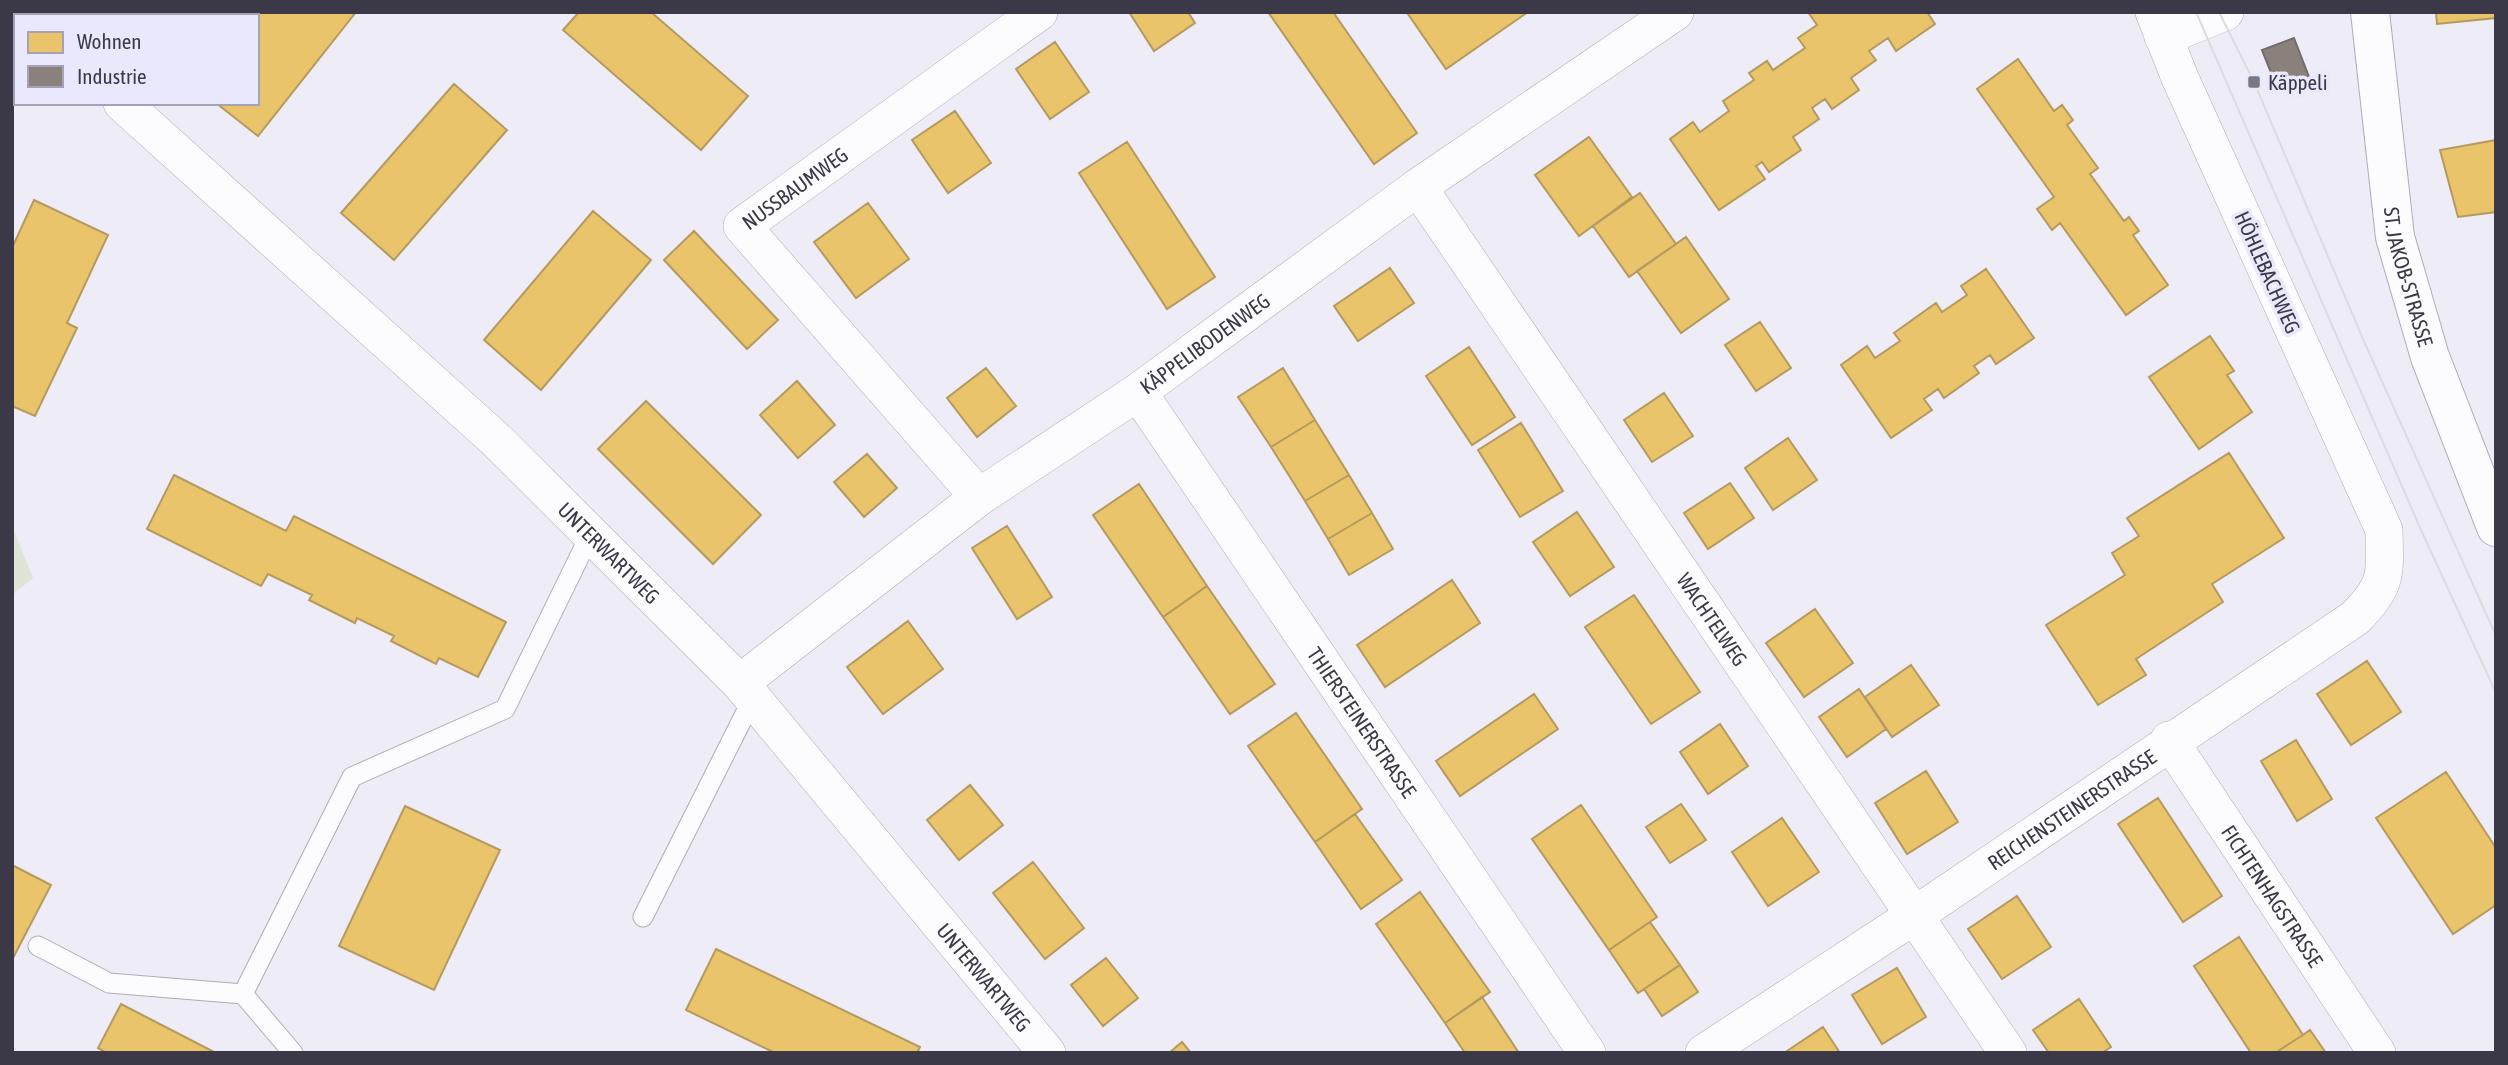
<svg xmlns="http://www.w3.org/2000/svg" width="2508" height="1065" viewBox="0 0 2508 1065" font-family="'Asap Condensed',sans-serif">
<rect width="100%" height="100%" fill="#eeecf7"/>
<!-- green -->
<path fill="#dee4d7" d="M 12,526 L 33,578 L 12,595 Z"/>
<!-- homes -->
<path fill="#e9c46a" stroke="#b59a60" stroke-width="2" d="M 260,12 L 356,12 L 258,136 L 216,103 L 257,103 L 257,16 Z
M 579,12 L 651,12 L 748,96 L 701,150 L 563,30 Z
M 1129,12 L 1188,12 L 1195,23 L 1154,51 Z
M 1268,12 L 1333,12 L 1417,133 L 1374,164 Z
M 1410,12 L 1528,12 L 1446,69 L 1408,14 Z
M 1808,12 L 1927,12 L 1935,24 L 1896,51 L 1888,38 L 1869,51 L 1876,60 L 1851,78 L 1859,90 L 1832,109 L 1825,99 L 1812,108 L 1819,119 L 1793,137 L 1801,150 L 1769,172 L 1762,162 L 1756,166 L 1765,179 L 1719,210 L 1670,139 L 1693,122 L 1700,132 L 1729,111 L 1723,101 L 1754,80 L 1749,73 L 1767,61 L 1773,70 L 1805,48 L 1798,38 L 1817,25 Z
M 2436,12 L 2496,12 L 2496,18 L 2437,24 Z
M 1055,42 L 1089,92 L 1050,119 L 1016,69 Z
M 2018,59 L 2054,111 L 2062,105 L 2073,120 L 2067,125 L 2098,168 L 2090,174 L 2124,221 L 2129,217 L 2139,231 L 2133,235 L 2168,285 L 2126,315 L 2060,223 L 2052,230 L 2037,209 L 2054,197 L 1977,89 Z
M 454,84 L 507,130 L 394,260 L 341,213 Z
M 955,111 L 991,163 L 948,193 L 912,140 Z
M 1589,137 L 1632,197 L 1579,236 L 1535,175 Z
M 2496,140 L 2496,212 L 2458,217 L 2440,150 Z
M 1127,142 L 1215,277 L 1167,309 L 1079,173 Z
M 1640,193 L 1676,244 L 1629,277 L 1593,226 Z
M 34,200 L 108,235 L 67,323 L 77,328 L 35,416 L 12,406 L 12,248 Z
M 868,203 L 909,259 L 856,298 L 814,242 Z
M 593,211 L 651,260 L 541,390 L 484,340 Z
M 694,231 L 778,320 L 747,349 L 664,260 Z
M 1686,237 L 1729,299 L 1681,333 L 1637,271 Z
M 1390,268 L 1414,303 L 1358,341 L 1334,306 Z
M 1986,269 L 2034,338 L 1996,364 L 1990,355 L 1974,366 L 1979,373 L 1944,398 L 1938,389 L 1924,399 L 1932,410 L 1891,438 L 1841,365 L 1867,346 L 1875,358 L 1900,341 L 1894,333 L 1936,303 L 1942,312 L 1967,295 L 1961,286 Z
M 1760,322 L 1791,368 L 1756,391 L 1725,345 Z
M 2210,336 L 2234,371 L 2227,375 L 2252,412 L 2199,449 L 2149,377 Z
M 1469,347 L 1515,417 L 1472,445 L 1426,376 Z
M 986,368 L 1016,406 L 977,437 L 947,398 Z
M 1283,368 L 1315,420 L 1271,447 L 1238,397 Z
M 797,381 L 835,425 L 798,458 L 760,415 Z
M 1664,393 L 1693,436 L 1652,462 L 1624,420 Z
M 646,401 L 761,515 L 713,564 L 598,449 Z
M 1315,420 L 1349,475 L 1305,501 L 1271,447 Z
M 1521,423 L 1563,491 L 1520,517 L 1478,450 Z
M 1788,438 L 1817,480 L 1773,510 L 1745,468 Z
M 2229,453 L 2284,538 L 2212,584 L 2223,602 L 2136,659 L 2146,675 L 2098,705 L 2046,625 L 2125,575 L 2112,553 L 2139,536 L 2127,518 Z
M 867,454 L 897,488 L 864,517 L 834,482 Z
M 174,475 L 286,531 L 294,516 L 506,622 L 478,677 L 439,658 L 436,664 L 391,641 L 394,636 L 357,618 L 355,623 L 309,600 L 312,595 L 268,574 L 261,586 L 147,529 Z
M 1349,475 L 1372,513 L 1328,539 L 1305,501 Z
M 1730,483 L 1754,518 L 1708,549 L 1684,513 Z
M 1139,484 L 1207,586 L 1163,617 L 1093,515 Z
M 1577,512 L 1614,567 L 1570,596 L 1533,542 Z
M 1372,513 L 1393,549 L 1349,575 L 1328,539 Z
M 1007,526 L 1052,597 L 1017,619 L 972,548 Z
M 1452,580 L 1480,623 L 1385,687 L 1357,645 Z
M 1207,586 L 1275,684 L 1230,714 L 1163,617 Z
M 1634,595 L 1700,692 L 1651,724 L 1585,627 Z
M 1815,609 L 1853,663 L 1804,697 L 1766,643 Z
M 908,621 L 943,669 L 883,714 L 847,667 Z
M 2367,661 L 2401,712 L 2351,745 L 2317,694 Z
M 1911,665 L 1939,705 L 1892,737 L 1865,697 Z
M 1859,689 L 1886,729 L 1847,757 L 1819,717 Z
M 1534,694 L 1558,729 L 1460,796 L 1436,761 Z
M 1296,713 L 1362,809 L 1315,842 L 1248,746 Z
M 1720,724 L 1748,766 L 1708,794 L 1680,752 Z
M 2296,740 L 2332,799 L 2297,821 L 2261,761 Z
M 1926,771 L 1958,822 L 1907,854 L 1875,803 Z
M 2446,772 L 2496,848 L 2496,905 L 2453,934 L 2376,818 Z
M 970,785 L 1003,825 L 959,860 L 927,820 Z
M 2158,798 L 2222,896 L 2183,922 L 2118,824 Z
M 1681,804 L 1706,840 L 1670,863 L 1646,827 Z
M 1581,805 L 1657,917 L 1609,950 L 1532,839 Z
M 405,806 L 500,850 L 434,990 L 339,946 Z
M 1355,814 L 1402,880 L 1361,909 L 1315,842 Z
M 1782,818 L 1819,872 L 1768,906 L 1732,852 Z
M 1033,862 L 1084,928 L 1045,959 L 993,893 Z
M 12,865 L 51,885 L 12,960 Z
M 1420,892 L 1490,992 L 1445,1023 L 1376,924 Z
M 2017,896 L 2051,947 L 2002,979 L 1968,929 Z
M 1650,922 L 1680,965 L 1638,993 L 1609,950 Z
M 2239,937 L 2303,1035 L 2275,1053 L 2251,1053 L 2194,966 Z
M 716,949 L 920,1047 L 917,1053 L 775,1053 L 686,1010 Z
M 1106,958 L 1138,998 L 1103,1026 L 1071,985 Z
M 1680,965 L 1698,992 L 1662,1016 L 1644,989 Z
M 1897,968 L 1926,1017 L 1882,1044 L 1852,995 Z
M 1482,997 L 1519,1053 L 1465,1053 L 1445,1023 Z
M 2079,999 L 2111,1047 L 2102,1053 L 2049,1053 L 2033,1030 Z
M 121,1004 L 216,1053 L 107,1053 L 98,1048 Z
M 1823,1027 L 1840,1053 L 1784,1053 Z
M 2310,1030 L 2326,1053 L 2275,1053 L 2303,1035 Z
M 1182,1042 L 1191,1053 L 1169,1053 Z"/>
<!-- industry -->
<path fill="#8a817c" stroke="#726b6c" stroke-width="2" d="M 2294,38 L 2309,77 L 2278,90 L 2262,50 Z"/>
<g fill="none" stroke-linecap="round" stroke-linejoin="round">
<!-- service casing -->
<g stroke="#aeadb7" stroke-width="21">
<path id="service" d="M 12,64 L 16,59
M 643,917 L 753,698
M 38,946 L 109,983 L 243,994 L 293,1053
M 243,994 L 352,777 L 505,709 L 591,533"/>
</g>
<!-- minor casing -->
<g stroke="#aeadb7" stroke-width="38">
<g id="minor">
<path d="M 40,12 L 42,16"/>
<path d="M 209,16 L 212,12"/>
<path d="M 2163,37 L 2225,12"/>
<path id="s1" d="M 122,103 L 494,438 L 740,683 L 1047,1053"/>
<path id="s2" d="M 1418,187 L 2008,1053"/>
<path id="s3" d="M 1138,392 L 1587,1053"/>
<path id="s4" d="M 979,497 L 742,226 L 1039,12"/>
<path id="s5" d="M 740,683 L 979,497 L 1138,392 L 1418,187 L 1675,12"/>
<path id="s6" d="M 2169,740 L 2377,1053"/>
<path id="s7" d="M 1704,1053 L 1915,915 L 2355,618 C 2388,585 2385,575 2384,530 L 2180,78 L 2154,12"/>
</g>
</g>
<!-- primary casing -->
<g stroke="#aeadb7" stroke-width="40">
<g id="primary">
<path id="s8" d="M 2370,12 L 2395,237 L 2430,357 L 2496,527"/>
</g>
</g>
<!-- service -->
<use href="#service" stroke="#fcfcfe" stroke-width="19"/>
<!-- minor -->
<use href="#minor" stroke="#fcfcfe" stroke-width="37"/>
<!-- primary -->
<use href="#primary" stroke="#fcfcfe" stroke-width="38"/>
<!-- tram -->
<path stroke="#dcdbdf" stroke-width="2" d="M 2196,12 L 2421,530 L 2496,693
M 2219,12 L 2254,82 L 2363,339 L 2496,636"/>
</g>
<!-- markers -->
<rect fill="#7a7885" stroke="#eae8fc" stroke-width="2.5" x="2247" y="75" width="14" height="14" rx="3.5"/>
<g text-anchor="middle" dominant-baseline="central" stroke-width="7" stroke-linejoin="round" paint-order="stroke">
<!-- poi labels -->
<g font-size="21" fill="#3b3947" stroke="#eae8fc" text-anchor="start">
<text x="2268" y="82">Käppeli</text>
</g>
<!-- street labels -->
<g font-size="21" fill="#3b3947" stroke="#eae8fc">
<text stroke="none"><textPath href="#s4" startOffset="425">NUSSBAUMWEG</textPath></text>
<text transform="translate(2268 272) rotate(66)">HÖHLEBACHWEG</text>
<text stroke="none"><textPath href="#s8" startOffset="268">ST. JAKOB-STRASSE</textPath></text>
<text stroke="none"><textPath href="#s5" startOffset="576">KÄPPELIBODENWEG</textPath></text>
<text stroke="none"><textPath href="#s1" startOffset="663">UNTERWARTWEG</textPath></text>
<text stroke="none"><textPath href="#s2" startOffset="523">WACHTELWEG</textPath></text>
<text stroke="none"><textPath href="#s3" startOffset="399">THIERSTEINERSTRASSE</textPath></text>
<text stroke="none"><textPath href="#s7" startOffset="441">REICHENSTEINERSTRASSE</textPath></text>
<text stroke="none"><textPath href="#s6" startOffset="187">FICHTENHAGSTRASSE</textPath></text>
<text stroke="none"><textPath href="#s1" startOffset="1230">UNTERWARTWEG</textPath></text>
</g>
</g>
<!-- border -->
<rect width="2508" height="1065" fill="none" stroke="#3b3947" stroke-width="28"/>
<!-- legend -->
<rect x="14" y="14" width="245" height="91" fill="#eae8fc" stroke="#a4a2b4" stroke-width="2"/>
<rect x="28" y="32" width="35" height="21" fill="#e9c46a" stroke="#a4a2b4" stroke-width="2"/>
<text x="77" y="49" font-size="21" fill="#3b3947">Wohnen</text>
<rect x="28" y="66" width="35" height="21" fill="#8a817c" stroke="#a4a2b4" stroke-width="2"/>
<text x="77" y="84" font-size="21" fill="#3b3947">Industrie</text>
</svg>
